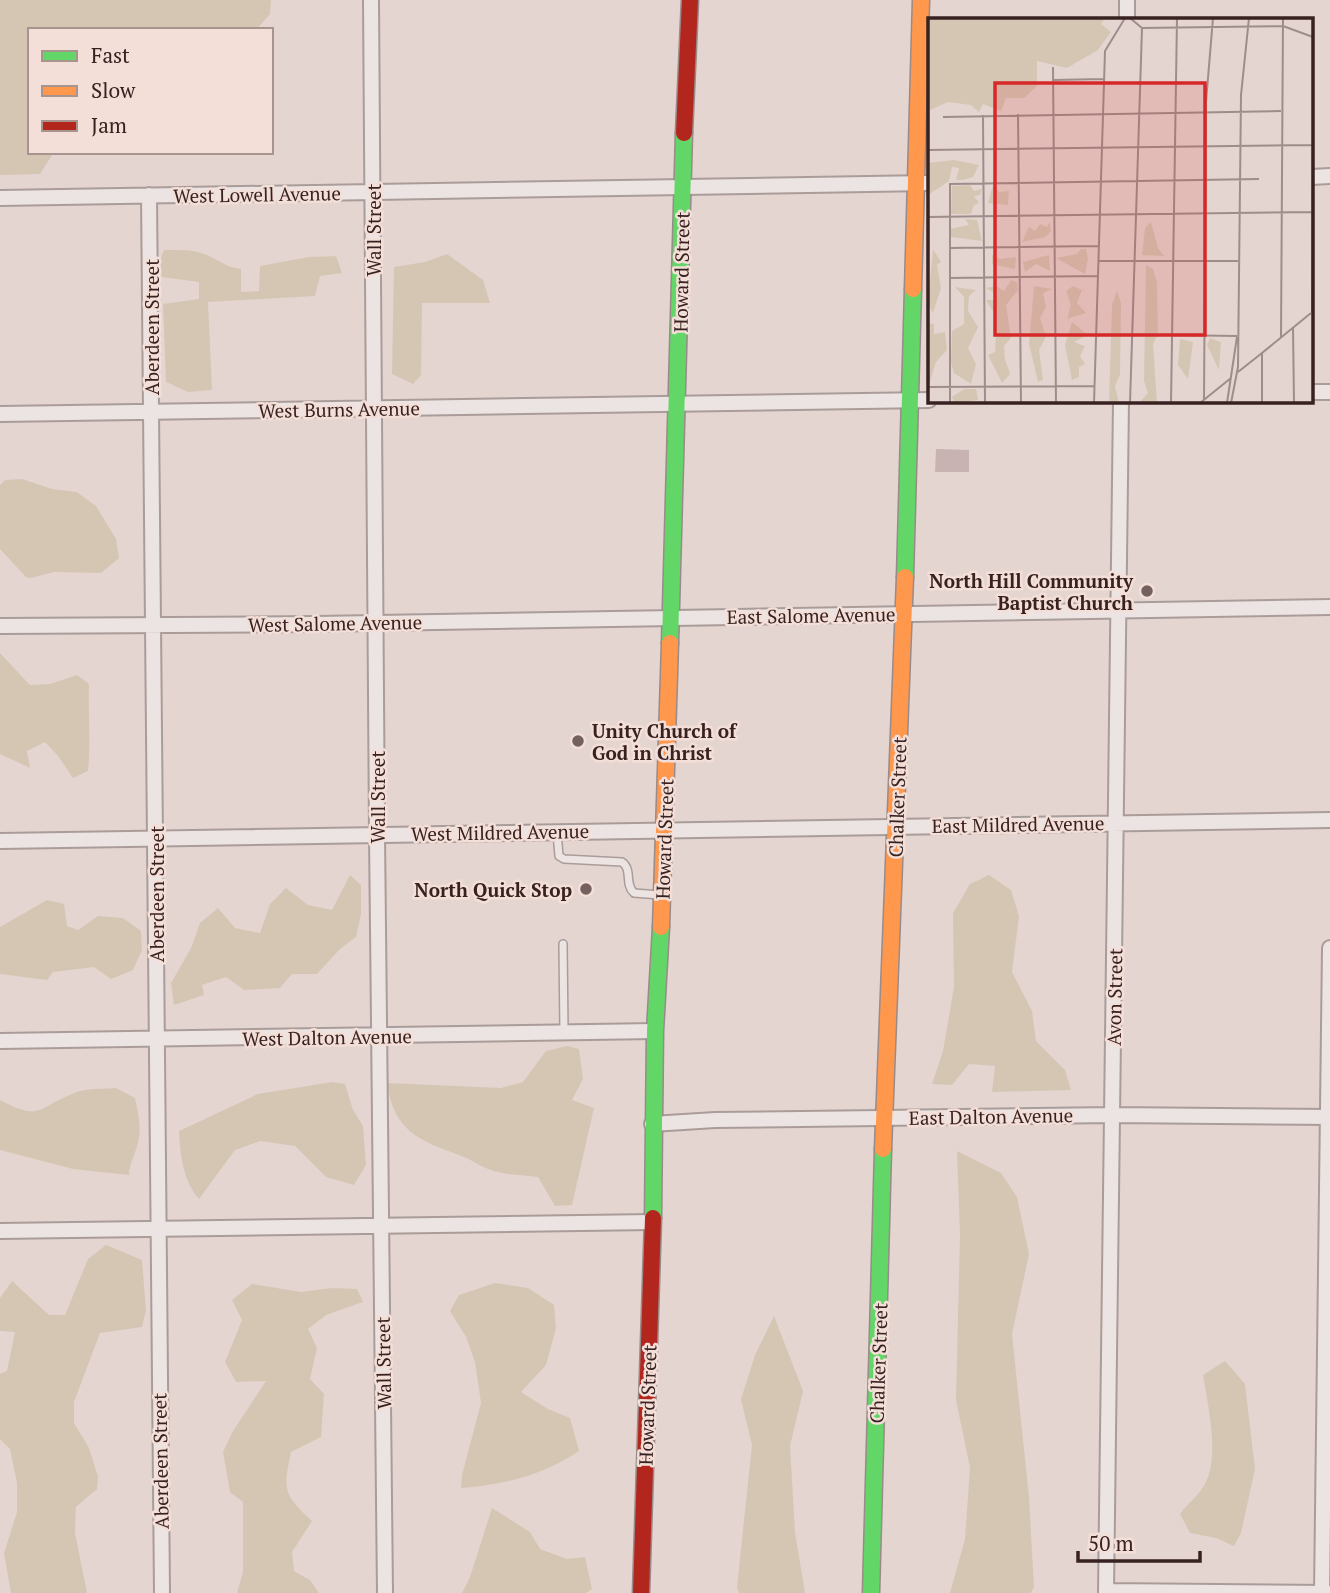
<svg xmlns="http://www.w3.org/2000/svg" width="1330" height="1593" viewBox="0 0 1330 1593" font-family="'PT Serif',serif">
<rect width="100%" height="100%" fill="#e4d5d1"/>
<!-- green -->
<path fill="#d5c6b4" d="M 0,0 L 271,0 L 270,14 L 256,30 L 30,30 L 30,152 L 54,152 L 40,174 L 6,175 L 0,175 Z
M 164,250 C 178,250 192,249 204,254 C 219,259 224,267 241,269 L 241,292 L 259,291 L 260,266 L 309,257 L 336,256 L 342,273 L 320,276 L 315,296 L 208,302 L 212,390 L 188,392 L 166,382 L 163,304 L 199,299 L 199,282 L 162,277 L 160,261 Z
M 447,254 L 483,280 L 490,303 L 422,303 L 421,375 L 413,384 L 392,374 L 394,267 L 425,262 Z
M 22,479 L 52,489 L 77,492 L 96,506 L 116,539 L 119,558 L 101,573 L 54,572 L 31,578 L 26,577 L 0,549 L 0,485 L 5,480 Z
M 0,653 L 30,685 L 50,684 L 77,675 L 89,684 C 88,713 91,742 88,771 L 73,778 L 58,756 L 45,742 L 27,751 L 30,768 L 0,754 Z
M 350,875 L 361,885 L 361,914 L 356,937 L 340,949 L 317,974 L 292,974 L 280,988 L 244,990 L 226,977 L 202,985 L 204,995 L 174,1005 L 171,983 L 191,948 L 200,923 L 218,908 L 235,928 L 260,933 L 270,904 L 286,888 L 308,905 L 332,910 Z
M 989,875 L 1011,890 L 1019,916 L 1012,972 L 1032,1011 L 1036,1041 L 1065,1070 L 1071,1090 L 992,1092 L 995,1066 L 969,1064 L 952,1085 L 932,1084 L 943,1051 L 954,987 L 953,913 L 970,884 Z
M 47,900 L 64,904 L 67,926 L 78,930 L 98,916 L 123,918 L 141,931 L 142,950 L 133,970 L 111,979 L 94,967 L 53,972 L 47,980 L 0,974 L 0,927 Z
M 567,1046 L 579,1049 L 583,1079 L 572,1100 L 594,1108 L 572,1205 L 555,1206 L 538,1177 C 524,1175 507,1175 494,1171 C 482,1168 471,1159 459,1155 C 418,1140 394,1131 387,1083 L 501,1088 L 523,1082 L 546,1051 Z
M 332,1082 L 345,1084 L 353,1110 L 363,1126 L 366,1165 L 354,1185 L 326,1177 L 295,1146 L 260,1141 L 235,1150 L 199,1199 C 183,1181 180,1153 179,1131 L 258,1094 Z
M 116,1088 L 135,1098 C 138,1113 142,1127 138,1142 C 136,1154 129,1163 129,1175 L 73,1169 L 0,1150 L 0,1100 C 43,1123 38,1106 77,1092 C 88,1088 104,1089 116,1088 Z
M 957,1151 L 1001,1173 L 1017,1197 L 1029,1254 L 1012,1334 L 1029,1497 L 1034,1587 L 1031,1593 L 950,1593 L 965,1539 L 970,1468 L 956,1400 L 960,1235 Z
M 106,1245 L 142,1260 L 146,1310 L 142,1327 L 100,1333 L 74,1402 L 74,1423 L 89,1448 L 98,1477 L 97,1489 L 76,1507 L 75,1533 L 87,1593 L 11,1593 L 4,1553 L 17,1512 L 17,1483 L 10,1449 L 0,1439 L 0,1374 L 7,1371 L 15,1332 L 0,1331 L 0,1298 L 12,1281 L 49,1315 L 65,1315 L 88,1259 Z
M 495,1283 L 528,1288 L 554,1305 L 556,1328 L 546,1365 L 521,1392 L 548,1409 L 570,1418 L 579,1451 C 544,1475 503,1485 461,1488 L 462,1475 L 481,1403 L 475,1362 L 466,1337 L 450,1311 L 459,1295 Z
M 252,1284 L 301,1292 L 331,1288 L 357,1289 L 363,1302 L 326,1315 L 308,1329 L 317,1348 L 310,1379 L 324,1394 L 321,1437 L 291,1452 C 283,1490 283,1494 312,1521 L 292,1552 L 294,1571 L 310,1580 L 319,1593 L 237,1593 L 243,1572 L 243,1502 L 230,1492 L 223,1452 L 233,1431 L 266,1381 L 236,1382 L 225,1362 L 242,1320 L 232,1300 Z
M 774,1316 L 803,1391 L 790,1446 L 795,1532 L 805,1593 L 739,1593 L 737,1587 L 752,1445 L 741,1399 L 755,1355 Z
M 1225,1361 L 1245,1384 L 1255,1469 L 1241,1533 L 1234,1546 L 1216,1538 L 1190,1533 L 1180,1514 C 1187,1504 1199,1495 1205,1484 C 1220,1456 1208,1406 1203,1375 Z
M 492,1508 L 530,1532 L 540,1549 L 567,1559 L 585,1557 L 592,1589 L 586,1593 L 462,1593 L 470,1577 Z"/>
<!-- building -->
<path fill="#c8b3b2" d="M 936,449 L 969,450 L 969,472 L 935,472 Z"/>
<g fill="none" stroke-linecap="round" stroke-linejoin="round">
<!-- lane casing -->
<g stroke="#aa9c99" stroke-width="10">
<path id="lane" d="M 557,832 L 559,856 L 564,859 L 622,862 C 633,870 624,884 634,893 L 660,895
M 563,944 L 564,1032"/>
</g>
<!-- street casing -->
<g stroke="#aa9c99" stroke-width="18">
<path id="street" d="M 371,0 L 377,834 L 385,1593
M 1127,19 L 1127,0
M 1311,177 L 1330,176
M 149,195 L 162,1593
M 0,198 L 929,183
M 1311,392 L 1330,392
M 0,414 L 929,400
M 0,626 L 317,624 L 1330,607
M 0,841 L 1330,820
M 0,1041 L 655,1031
M 652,1124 L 715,1120 L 1112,1115 L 1330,1117
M 0,1231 L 653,1222
M 1106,1591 L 1328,1593
M 1106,1593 L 1121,401
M 1322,1593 L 1330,948"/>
</g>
<!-- fast casing -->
<g stroke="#998b8a" stroke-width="19">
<path id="fast" d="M 905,577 L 913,289
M 670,643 L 684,133
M 653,1218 L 655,1031 L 661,927
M 871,1593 L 883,1149"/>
</g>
<!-- slow casing -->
<g stroke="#998b8a" stroke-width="19">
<path id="slow" d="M 913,289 L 921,0
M 661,927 L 670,643
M 883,1149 L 905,577"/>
</g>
<!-- jam casing -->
<g stroke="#998b8a" stroke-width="19">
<path id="jam" d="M 684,133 L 690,0
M 641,1593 L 653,1218"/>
</g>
<!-- lane -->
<use href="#lane" stroke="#ece4e2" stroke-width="7"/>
<!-- street -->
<use href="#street" stroke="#ece4e2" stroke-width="14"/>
<!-- fast -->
<use href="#fast" stroke="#63d668" stroke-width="16"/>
<!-- slow -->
<use href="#slow" stroke="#ff974d" stroke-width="16"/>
<!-- jam -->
<use href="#jam" stroke="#b3261e" stroke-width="16"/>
</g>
<!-- markers -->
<g fill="#74615f" stroke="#f4dfd8" stroke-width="2.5">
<circle cx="1147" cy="591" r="7"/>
<circle cx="578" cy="741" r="7"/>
<circle cx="586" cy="889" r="7"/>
</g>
<g text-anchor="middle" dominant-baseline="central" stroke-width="5" stroke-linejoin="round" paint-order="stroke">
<!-- street labels -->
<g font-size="19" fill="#382221" stroke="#f4dfd8">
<text transform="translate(257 194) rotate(-1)">West Lowell Avenue</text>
<text transform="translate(373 230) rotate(-90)">Wall Street</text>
<text transform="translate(681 272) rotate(-89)">Howard Street</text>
<text transform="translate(151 327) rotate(-90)">Aberdeen Street</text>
<text transform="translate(339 409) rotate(-1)">West Burns Avenue</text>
<text transform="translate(811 615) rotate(-1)">East Salome Avenue</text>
<text transform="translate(335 623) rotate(-1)">West Salome Avenue</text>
<text transform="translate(377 797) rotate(-90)">Wall Street</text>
<text transform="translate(897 797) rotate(-88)">Chalker Street</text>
<text transform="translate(1018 824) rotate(-1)">East Mildred Avenue</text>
<text transform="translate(500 832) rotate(-1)">West Mildred Avenue</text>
<text transform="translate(664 839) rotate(-88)">Howard Street</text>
<text transform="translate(156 894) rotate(-90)">Aberdeen Street</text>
<text transform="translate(1114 997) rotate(-89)">Avon Street</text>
<text transform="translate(327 1037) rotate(-1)">West Dalton Avenue</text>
<text transform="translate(991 1116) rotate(-1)">East Dalton Avenue</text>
<text transform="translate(383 1363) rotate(-91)">Wall Street</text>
<text transform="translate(878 1363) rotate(-88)">Chalker Street</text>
<text transform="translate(647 1405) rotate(-88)">Howard Street</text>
<text transform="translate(160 1461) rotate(-91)">Aberdeen Street</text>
</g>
<!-- poi labels -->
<g font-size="19" font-weight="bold" fill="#382221" stroke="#f4dfd8" text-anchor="end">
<text x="1133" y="580">North Hill Community<tspan x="1133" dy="22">Baptist Church</tspan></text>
<text x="592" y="730" text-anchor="start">Unity Church of<tspan x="592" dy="22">God in Christ</tspan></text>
<text x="572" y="889">North Quick Stop</text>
</g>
</g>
<!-- overview -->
<g transform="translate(928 18)">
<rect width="385" height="385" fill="#e4d5d1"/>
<path d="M 0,0 L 177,0 L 173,6 L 183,14 L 170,32 L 139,50 L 109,43 L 109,68 L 96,80 L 78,80 L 73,93 L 55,86 L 51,94 L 43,87 L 20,84 L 0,93 ZM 26,142 L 51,147 L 45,159 L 35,162 L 28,162 L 31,150 L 24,149 L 21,163 L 0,177 L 0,145 ZM 42,167 L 46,173 L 54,171 L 52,177 L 46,178 L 51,185 L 46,187 L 43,196 L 23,196 L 24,168 ZM 65,167 L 71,174 L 81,173 L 80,187 L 60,185 ZM 37,201 L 49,202 L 54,223 L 23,219 L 21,211 L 41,207 ZM 122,204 L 123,213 L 117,219 L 94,224 L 101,209 L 107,213 L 112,206 L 119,209 ZM 223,204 L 230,230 L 236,238 L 214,237 L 217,210 ZM 5,231 L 13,244 L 9,247 L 13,270 L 5,295 L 0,286 ZM 153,231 L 158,231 L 160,241 L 157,256 L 128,240 L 149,236 ZM 64,237 L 72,241 L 88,239 L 87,251 L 64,246 ZM 121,237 L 122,253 L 108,246 L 97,254 L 95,244 ZM 218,247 L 225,251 L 229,264 L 230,316 L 225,326 L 229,385 L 211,385 L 220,375 L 216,363 ZM 83,262 L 89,264 L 90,272 L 78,287 L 83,320 L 76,328 L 77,341 L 82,356 L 74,365 L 60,337 L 67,334 L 69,300 L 58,282 L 67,282 L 69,276 L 58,270 L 68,268 L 76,273 ZM 106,268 L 124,271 L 115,275 L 118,289 L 112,300 L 118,319 L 111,332 L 115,362 L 110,364 L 101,326 ZM 145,268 L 154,272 L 149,285 L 158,295 L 139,301 L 143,287 L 138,273 ZM 27,269 L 48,272 L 41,278 L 40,293 L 50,309 L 40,330 L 48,346 L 43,366 L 26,355 L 23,345 L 24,313 L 36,306 L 36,279 ZM 189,273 L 193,285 L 192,357 L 187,368 L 191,385 L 181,385 L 184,287 ZM 144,304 L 160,317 L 146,324 L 157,328 L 152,338 L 157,346 L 151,349 L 151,359 L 144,362 L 137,327 ZM 0,305 L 6,306 L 6,316 L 17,314 L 19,332 L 8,344 L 1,367 ZM 282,320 L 293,324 L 291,352 L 279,327 ZM 252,321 L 265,324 L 260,361 L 250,347 ZM 36,371 L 48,371 L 50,382 L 27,385 L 24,379 Z" fill="#d5c6b4"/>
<path fill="none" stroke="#9f8d8b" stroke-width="2" d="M 202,0 L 214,10 L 355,8 L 385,19M 125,49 L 128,385M 125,62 L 176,61M 90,96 L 93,385M 55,97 L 57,385M 15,99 L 353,93M 0,132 L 385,127M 0,199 L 385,194M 22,230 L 170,228M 170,243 L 310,243M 21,260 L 170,258M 384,294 L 385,102M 365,310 L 366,385M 241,317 L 309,318M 353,319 L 355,0M 310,354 L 334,335M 0,369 L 166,368M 276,382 L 278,84 L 285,0M 22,385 L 22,166 L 331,161M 166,385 L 177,33 L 197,0M 202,385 L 214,10M 243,385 L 249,0M 272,385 L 303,360M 299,385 L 309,319M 303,385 L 310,349 L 313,77 L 321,0M 334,385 L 334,335 L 383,295"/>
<path fill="#d62828" fill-opacity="0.15" stroke="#d62828" stroke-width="3.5" d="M 67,65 L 277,65 L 277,317 L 67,317 Z"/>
<rect width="385" height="385" fill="none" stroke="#382221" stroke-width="3.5"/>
</g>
<!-- legend -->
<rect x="28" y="28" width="245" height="126" fill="#f4dfd8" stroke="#a9938f" stroke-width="2"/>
<rect x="42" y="51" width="35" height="10" fill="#63d668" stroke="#a9938f" stroke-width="2"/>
<text x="91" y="63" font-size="21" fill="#382221">Fast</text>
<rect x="42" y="86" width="35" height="10" fill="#ff974d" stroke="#a9938f" stroke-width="2"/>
<text x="91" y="98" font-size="21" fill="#382221">Slow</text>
<rect x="42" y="121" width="35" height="10" fill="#b3261e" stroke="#a9938f" stroke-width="2"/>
<text x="91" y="133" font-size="21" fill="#382221">Jam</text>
<!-- scale -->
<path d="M1078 1551v10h122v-10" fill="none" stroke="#382221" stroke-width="3.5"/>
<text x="1088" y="1551" font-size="21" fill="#382221" stroke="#f4dfd8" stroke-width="5" paint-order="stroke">50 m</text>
</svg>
